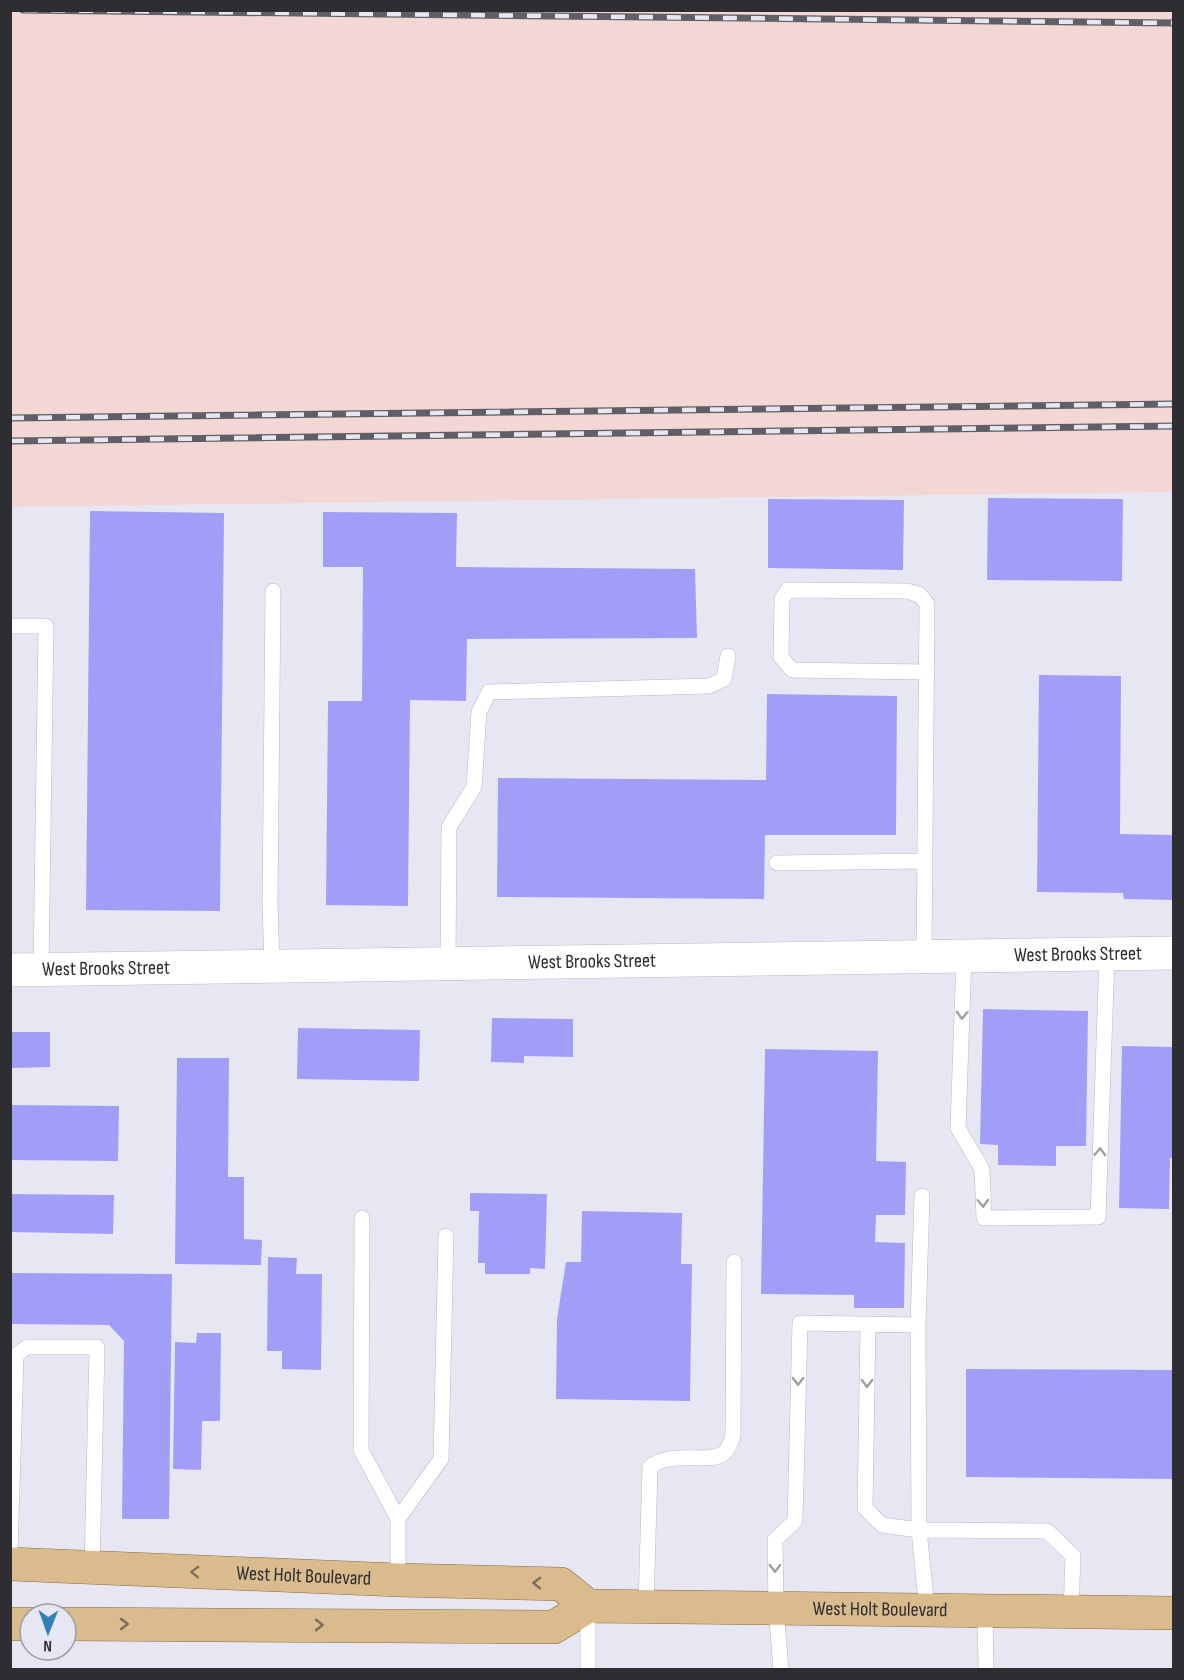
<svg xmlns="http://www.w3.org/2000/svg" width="1184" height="1680" viewBox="0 0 1184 1680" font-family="'Sofia Sans Condensed',sans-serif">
<rect width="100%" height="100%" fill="#e7e7f3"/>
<!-- industrial -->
<path fill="#f2d7d5" d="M 10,11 L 1173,11 L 1173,492 L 11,507 Z"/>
<!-- building -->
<path fill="#a29ef7" d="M 988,498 L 1123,499 L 1122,581 L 987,580 Z
M 768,499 L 904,500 L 903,570 L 768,568 Z
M 90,511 L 224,513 L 220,911 L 86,910 Z
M 323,512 L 457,513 L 456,567 L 695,569 L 697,638 L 467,639 L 466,701 L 410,700 L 408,906 L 326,905 L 328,701 L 362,701 L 363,567 L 323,567 Z
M 1039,675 L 1121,676 L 1120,834 L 1174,835 L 1174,900 L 1124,899 L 1123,893 L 1037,892 Z
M 767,694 L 897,696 L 896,835 L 765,835 L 764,899 L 497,897 L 498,778 L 766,780 Z
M 983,1009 L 1088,1011 L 1086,1146 L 1056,1146 L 1056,1166 L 998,1165 L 998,1145 L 980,1144 Z
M 492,1018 L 573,1019 L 573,1057 L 524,1056 L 524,1063 L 491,1062 Z
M 298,1028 L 420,1030 L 419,1081 L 297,1079 Z
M 10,1032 L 50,1032 L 50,1067 L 10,1068 Z
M 1122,1046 L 1174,1047 L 1174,1158 L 1170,1158 L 1169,1209 L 1119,1208 Z
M 765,1049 L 878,1051 L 876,1161 L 906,1162 L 905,1215 L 876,1215 L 875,1242 L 905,1243 L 904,1308 L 854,1308 L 854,1295 L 761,1294 Z
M 177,1058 L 229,1058 L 228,1177 L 244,1177 L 244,1239 L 262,1240 L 261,1265 L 175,1264 Z
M 10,1105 L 119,1106 L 118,1161 L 10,1160 Z
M 470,1193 L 547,1194 L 545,1269 L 530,1268 L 530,1274 L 485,1274 L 485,1263 L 478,1263 L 479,1211 L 470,1211 Z
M 10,1194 L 114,1195 L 113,1234 L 10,1232 Z
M 582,1211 L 682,1213 L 681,1264 L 692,1264 L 690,1401 L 556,1399 L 557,1319 L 566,1262 L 581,1262 Z
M 268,1257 L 297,1258 L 296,1274 L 322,1274 L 321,1370 L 282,1369 L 282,1351 L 267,1351 Z
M 10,1273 L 172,1274 L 169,1519 L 122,1519 L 124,1341 L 109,1325 L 10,1324 Z
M 197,1333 L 221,1333 L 220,1421 L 202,1421 L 201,1470 L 173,1469 L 175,1342 L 196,1343 Z
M 966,1369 L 1174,1370 L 1174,1479 L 966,1477 Z"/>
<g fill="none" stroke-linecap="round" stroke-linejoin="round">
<!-- service casing -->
<g stroke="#b8b8c4" stroke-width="16">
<path id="service" d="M 10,626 L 46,626 L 41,970
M 777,863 L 925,861
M 964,956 L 958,1128 L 982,1169 L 984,1218 L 1098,1217 L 1107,954
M 924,957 L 927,604 L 920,595 L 907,591 L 788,590 L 782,599 L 781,657 L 792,670 L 926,672
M 448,964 L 449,827 L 474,787 L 479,712 L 489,692 L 709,686 L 724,679 L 728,656
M 272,966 L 270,904 L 273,591
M 922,1196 L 918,1325 L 919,1530 L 927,1610
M 362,1218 L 361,1450 L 398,1519 L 398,1580
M 868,1324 L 865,1508 L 882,1525 L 919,1530 L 1047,1531 L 1073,1556 L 1071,1612
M 398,1519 L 441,1459 L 446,1236
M 10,1554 L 16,1355 L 27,1347 L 97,1347 L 92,1568
M 646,1607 L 650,1467 C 673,1449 710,1465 724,1453 C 729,1449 731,1441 733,1435 L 734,1262
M 985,1611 L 986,1670
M 588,1670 L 588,1606
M 781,1670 L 776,1608 L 775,1540 L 795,1521 L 800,1323 L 918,1325"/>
</g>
<!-- tertiary casing -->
<g stroke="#b8b8c4" stroke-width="34">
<g id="tertiary">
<path id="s1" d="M 10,970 L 1174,953"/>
</g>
</g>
<!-- primary casing -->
<g stroke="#8c6b3c" stroke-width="34">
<g id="primary">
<path id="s2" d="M 10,1564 L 398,1580 L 561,1584 L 588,1606"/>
<path d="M 10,1624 L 30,1624"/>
<path id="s3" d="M 66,1624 L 554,1627 L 588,1606 L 1174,1613"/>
</g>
</g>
<!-- service -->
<use href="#service" stroke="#fff" stroke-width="15"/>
<!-- tertiary -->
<use href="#tertiary" stroke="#fff" stroke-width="33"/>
<!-- primary -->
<use href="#primary" stroke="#d9bb8e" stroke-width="33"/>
<!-- rail casing -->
<g stroke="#5f5f65" stroke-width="7">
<path id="rail" d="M 23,10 L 1174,23
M 10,418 L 1174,404
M 10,441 L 1174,426"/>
</g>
<!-- rail -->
<use href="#rail" stroke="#e7e7f3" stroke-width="4.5" stroke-dasharray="14" stroke-linecap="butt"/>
</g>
<!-- one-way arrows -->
<defs><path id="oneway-chevron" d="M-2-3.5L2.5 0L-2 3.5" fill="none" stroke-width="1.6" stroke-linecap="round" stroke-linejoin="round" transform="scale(1.5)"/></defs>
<g stroke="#a0a0a3">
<use href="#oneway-chevron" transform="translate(962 1015) rotate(92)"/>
<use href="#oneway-chevron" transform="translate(1100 1152) rotate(-88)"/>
<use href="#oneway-chevron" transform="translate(983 1203) rotate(87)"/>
<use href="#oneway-chevron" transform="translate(798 1381) rotate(91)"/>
<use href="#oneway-chevron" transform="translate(867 1383) rotate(91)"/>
<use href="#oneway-chevron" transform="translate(775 1568) rotate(90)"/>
</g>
<g stroke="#7a6d5b">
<use href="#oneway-chevron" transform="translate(195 1572) rotate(-178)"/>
<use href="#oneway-chevron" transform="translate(537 1583) rotate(-179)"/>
<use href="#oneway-chevron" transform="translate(124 1624)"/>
<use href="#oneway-chevron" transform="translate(319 1625)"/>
</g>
<g text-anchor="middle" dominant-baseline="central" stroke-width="5" stroke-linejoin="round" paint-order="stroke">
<!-- street labels -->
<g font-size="20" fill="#2d2d32" stroke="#e7e7f3">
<text stroke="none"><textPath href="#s1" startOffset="1068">West Brooks Street</textPath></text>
<text stroke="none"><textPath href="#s1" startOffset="582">West Brooks Street</textPath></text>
<text stroke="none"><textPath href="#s1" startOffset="96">West Brooks Street</textPath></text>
<text stroke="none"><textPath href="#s2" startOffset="294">West Holt Boulevard</textPath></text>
<text stroke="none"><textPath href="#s3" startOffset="820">West Holt Boulevard</textPath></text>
</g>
</g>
<!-- border -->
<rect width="1184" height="1680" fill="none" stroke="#2d2d32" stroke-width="24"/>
<!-- north arrow -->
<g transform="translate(48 1632) rotate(181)"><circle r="28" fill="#e7e7f3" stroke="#9d9da6" stroke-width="1.5"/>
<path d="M0-4.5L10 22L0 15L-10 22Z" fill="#3183b3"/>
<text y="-9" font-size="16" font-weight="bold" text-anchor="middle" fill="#2d2d32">N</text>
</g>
</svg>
